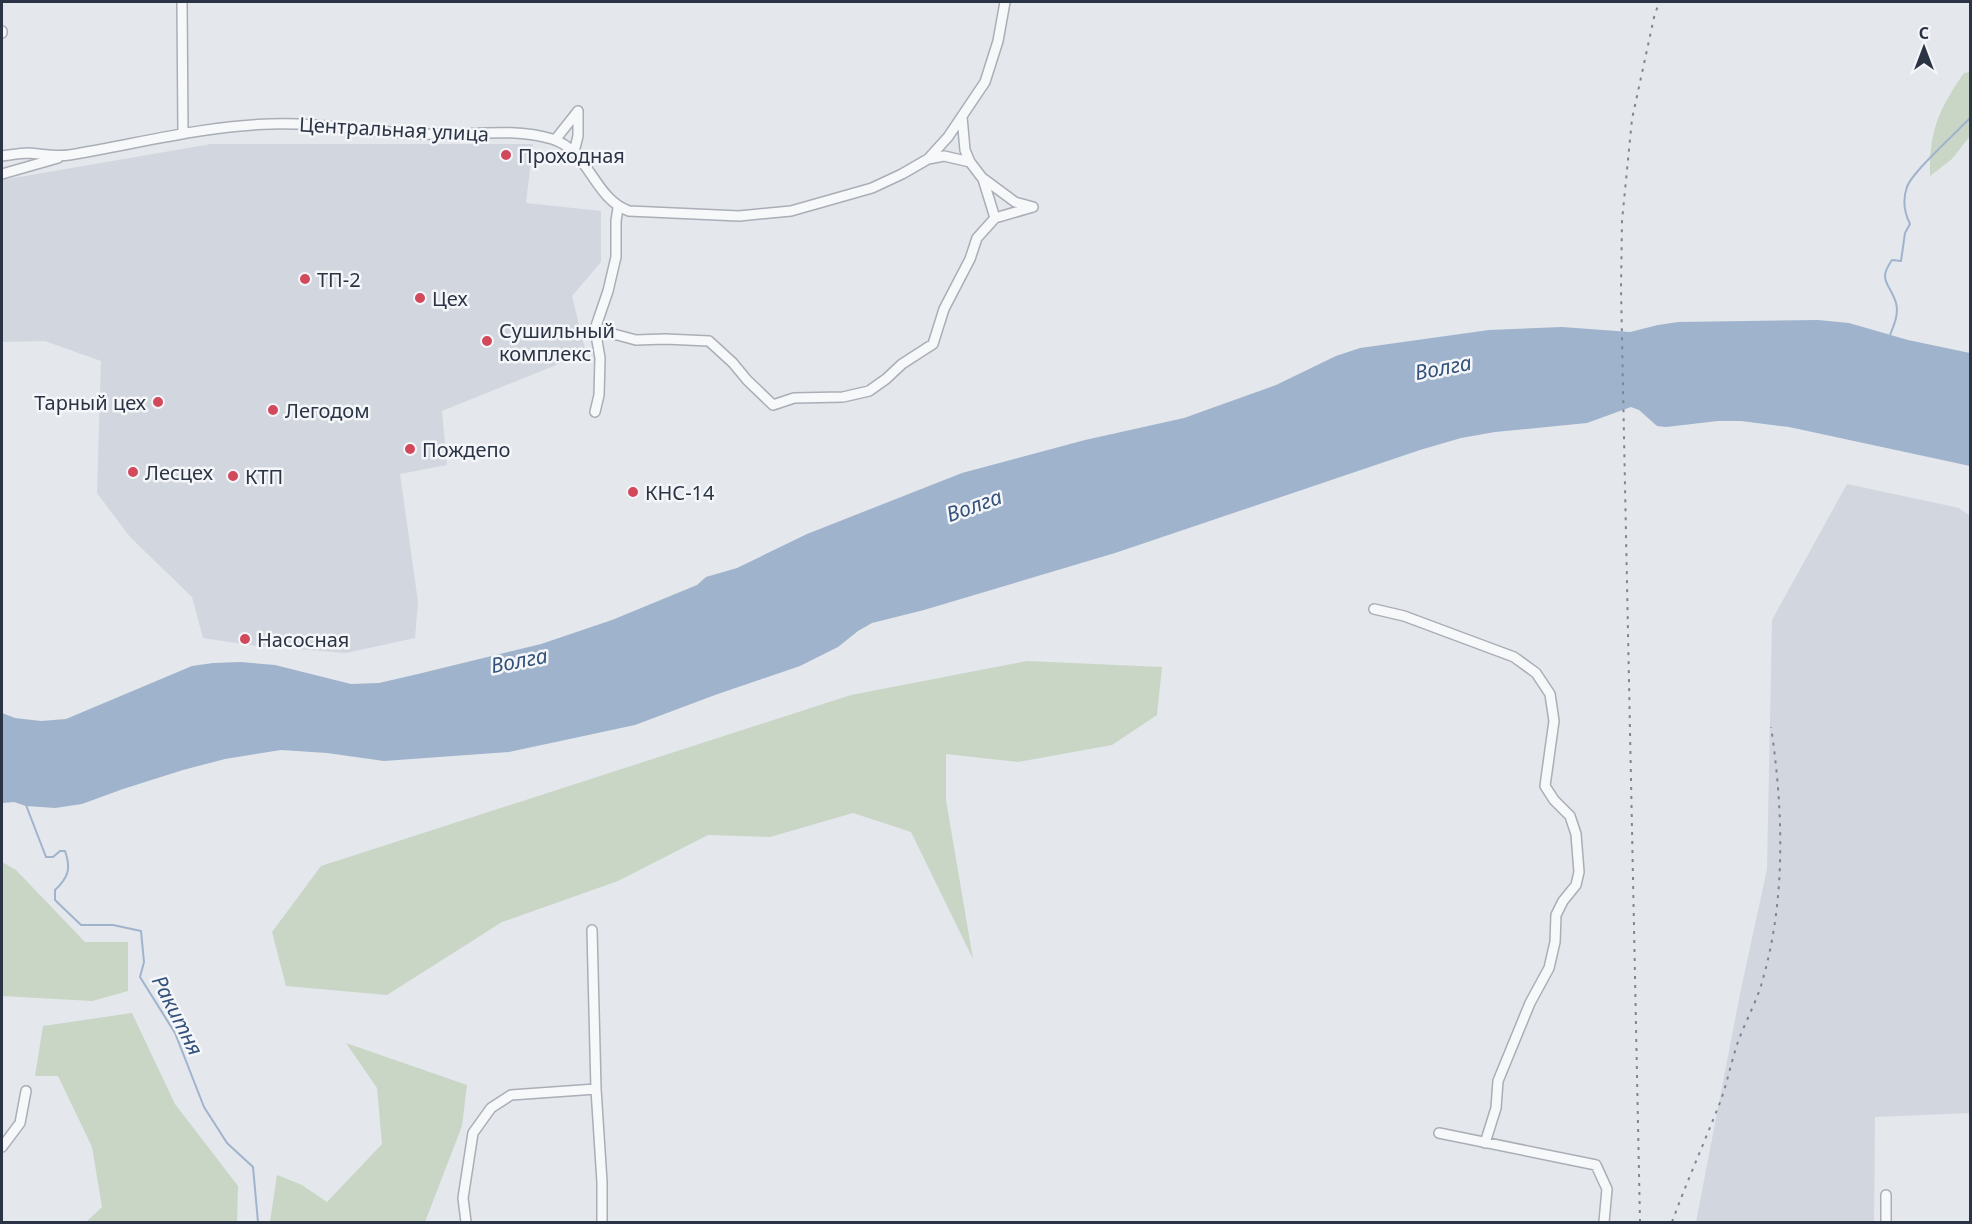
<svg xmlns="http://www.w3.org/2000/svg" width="1972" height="1224" viewBox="0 0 1972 1224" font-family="'Noto Sans',sans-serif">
<rect width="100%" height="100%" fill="#e4e7ec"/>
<!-- built -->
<path fill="#d2d6de" d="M 211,144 L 533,144 L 526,203 L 601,211 L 601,262 L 572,296 L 586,353 L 442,411 L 447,465 L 400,474 L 418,602 L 415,638 L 346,653 L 249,645 L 203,638 L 192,597 L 130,537 L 97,493 L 101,361 L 45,341 L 2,342 L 2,180 Z
M 1847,484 L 1959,508 L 1970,516 L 1970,1113 L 1875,1117 L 1874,1222 L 1696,1222 L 1740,994 L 1767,869 L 1772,620 Z"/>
<!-- green -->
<path fill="#c9d6c5" d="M 1970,72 L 1970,136 L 1952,159 L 1930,176 C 1929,131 1939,109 1964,73 Z
M 1027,661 L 1162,667 L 1157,715 L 1112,745 L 1018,762 L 946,754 L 946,800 L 973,959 L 911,832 L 853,813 L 770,837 L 708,835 L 618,881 L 502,922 L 387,995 L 286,986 L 272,932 L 321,866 L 851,695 Z
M 2,862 L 16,870 L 85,942 L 128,942 L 128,991 L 92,1001 L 2,996 Z
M 132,1013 L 175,1104 L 238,1186 L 237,1222 L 86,1222 L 102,1207 L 92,1147 L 58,1076 L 35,1076 L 43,1026 Z
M 346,1043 L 467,1085 L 462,1126 L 425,1222 L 270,1222 L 277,1175 L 302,1185 L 327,1202 L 382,1144 L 377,1088 Z"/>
<!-- water -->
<path fill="#9fb4cc" d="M 1818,320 L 1849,323 L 1908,340 L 1970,353 L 1970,466 L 1789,427 L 1741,421 L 1718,421 L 1666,427 L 1657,426 L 1639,410 L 1631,407 L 1587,423 L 1495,432 L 1461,438 L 1420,450 L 1115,553 L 924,610 L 872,623 L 858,631 L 838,647 L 800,666 L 715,695 L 635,725 L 509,752 L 384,761 L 327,753 L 281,750 L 225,759 L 183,770 L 123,789 L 82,804 L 55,808 L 26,806 L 14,802 L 2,803 L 2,713 L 15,718 L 41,721 L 66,719 L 192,666 L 213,663 L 241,662 L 275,665 L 351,684 L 379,683 L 418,674 L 541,644 L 612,620 L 697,585 L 706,577 L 737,568 L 807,534 L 962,473 L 1085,440 L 1184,418 L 1276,385 L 1336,356 L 1360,348 L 1489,330 L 1562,327 L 1630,332 L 1658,325 L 1678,322 Z"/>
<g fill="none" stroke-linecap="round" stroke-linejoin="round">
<!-- stream -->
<path stroke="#9fb4cc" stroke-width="2" d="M 1890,335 C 1894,325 1899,314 1896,303 C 1890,283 1877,281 1892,260 L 1901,261 L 1905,233 L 1910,224 C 1904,212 1902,201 1907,187 C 1912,172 1957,132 1970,118
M 26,805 L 46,857 L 53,857 L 60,851 L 65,851 C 71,868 69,877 55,890 L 55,900 L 81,925 L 113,925 L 141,931 L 144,962 L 140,977 L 175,1033 L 204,1107 L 227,1143 L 253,1167 L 258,1222"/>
<!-- minor casing -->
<g stroke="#a9aeb7" stroke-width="12">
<path id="minor" d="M 182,2 L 183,133
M 2,31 L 2,33
M 962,117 L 965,150 L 970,162 L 983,179 L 995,218
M 555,140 L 578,111
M 574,152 L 578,136 L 578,111
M 2,156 C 10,155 20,153 29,153 C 42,154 56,157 69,155 C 137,144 202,126 271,124 C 322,122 374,133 425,134 C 466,136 512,127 552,139 C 589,150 594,199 629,211 L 739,216 L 791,211 L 872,188 L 902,174 L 928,159 L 948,137 L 985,82 L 998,41 L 1005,2
M 928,159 L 944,156 L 970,162
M 2,174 L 58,158
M 984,179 L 1015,202 L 1033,207
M 995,218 L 1033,207
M 595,329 L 636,340 L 665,339 L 709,341 L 733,363 L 747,380 L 773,405 L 794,398 L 843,397 L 869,391 L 886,379 L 902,364 L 933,344 L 944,309 L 970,259 L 977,238 L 995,218
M 595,412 L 599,395 L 600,358 L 595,329 L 608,291 L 616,257 L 616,221 L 618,208
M 1374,609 L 1404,616 L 1514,657 L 1536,673 L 1550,694 L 1554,721 L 1545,786 L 1554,800 L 1570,816 L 1576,834 L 1579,872 L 1576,885 L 1563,901 L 1556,915 L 1555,942 L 1549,968 L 1530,1003 L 1498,1081 L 1496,1108 L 1485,1143
M 592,930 L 596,1089 L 602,1182 L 602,1222
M 1439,1133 L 1596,1165 L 1607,1189 L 1604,1222
M 2,1147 L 20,1123 L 26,1091
M 466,1222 L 463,1198 L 473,1133 L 491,1108 L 511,1095 L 596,1089
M 1886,1222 L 1886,1195"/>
</g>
<!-- minor -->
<use href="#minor" stroke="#f7f8fa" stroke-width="9"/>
<!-- rail -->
<path stroke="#7d8696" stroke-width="2" stroke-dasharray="3 6" stroke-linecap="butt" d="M 1640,1222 L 1621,289 L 1622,221 L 1632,119 L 1655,13 L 1660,2
M 1672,1222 C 1687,1181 1705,1141 1721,1100 C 1728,1080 1732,1058 1739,1039 C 1747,1018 1759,997 1764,975 C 1786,895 1783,808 1771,727"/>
</g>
<!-- markers -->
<g fill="#d1495b" stroke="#f4f6f9" stroke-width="2">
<circle cx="506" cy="155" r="6"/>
<circle cx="305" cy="279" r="6"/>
<circle cx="420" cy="298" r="6"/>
<circle cx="487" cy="341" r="6"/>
<circle cx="158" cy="402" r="6"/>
<circle cx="273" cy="410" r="6"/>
<circle cx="410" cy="449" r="6"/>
<circle cx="133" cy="472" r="6"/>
<circle cx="233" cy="476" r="6"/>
<circle cx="633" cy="492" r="6"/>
<circle cx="245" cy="639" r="6"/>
</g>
<g text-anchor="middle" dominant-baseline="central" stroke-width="5" stroke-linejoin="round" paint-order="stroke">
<!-- street labels -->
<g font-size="20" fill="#2b3445" stroke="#f4f6f9">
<text transform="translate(394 129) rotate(3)">Центральная улица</text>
</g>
<!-- poi labels -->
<g font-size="20" fill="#2b3445" stroke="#f4f6f9" text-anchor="start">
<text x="518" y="155">Проходная</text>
<text x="317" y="279">ТП-2</text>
<text x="432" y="298">Цех</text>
<text x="499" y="330">Сушильный<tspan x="499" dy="23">комплекс</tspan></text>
<text x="146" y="402" text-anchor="end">Тарный цех</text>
<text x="285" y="410">Легодом</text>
<text x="422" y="449">Пождепо</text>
<text x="145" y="472">Лесцех</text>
<text x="245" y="476">КТП</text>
<text x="645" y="492">КНС-14</text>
<text x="257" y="639">Насосная</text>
</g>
<!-- water labels -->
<g font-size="21" font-style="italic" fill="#34527a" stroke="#f4f6f9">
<text transform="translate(1443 367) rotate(-11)">Волга</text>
<text transform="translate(974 505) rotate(-20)">Волга</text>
<text transform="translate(519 660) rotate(-11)">Волга</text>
<text transform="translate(178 1015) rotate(63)">Ракитня</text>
</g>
</g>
<!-- border -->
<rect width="1972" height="1224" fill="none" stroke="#2b3445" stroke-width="6"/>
<!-- north arrow -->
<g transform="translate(1924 48)" stroke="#f4f6f9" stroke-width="4.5" paint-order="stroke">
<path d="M0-4.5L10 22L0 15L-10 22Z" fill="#2b3445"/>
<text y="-9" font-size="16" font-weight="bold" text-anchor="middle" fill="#2b3445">С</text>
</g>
</svg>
